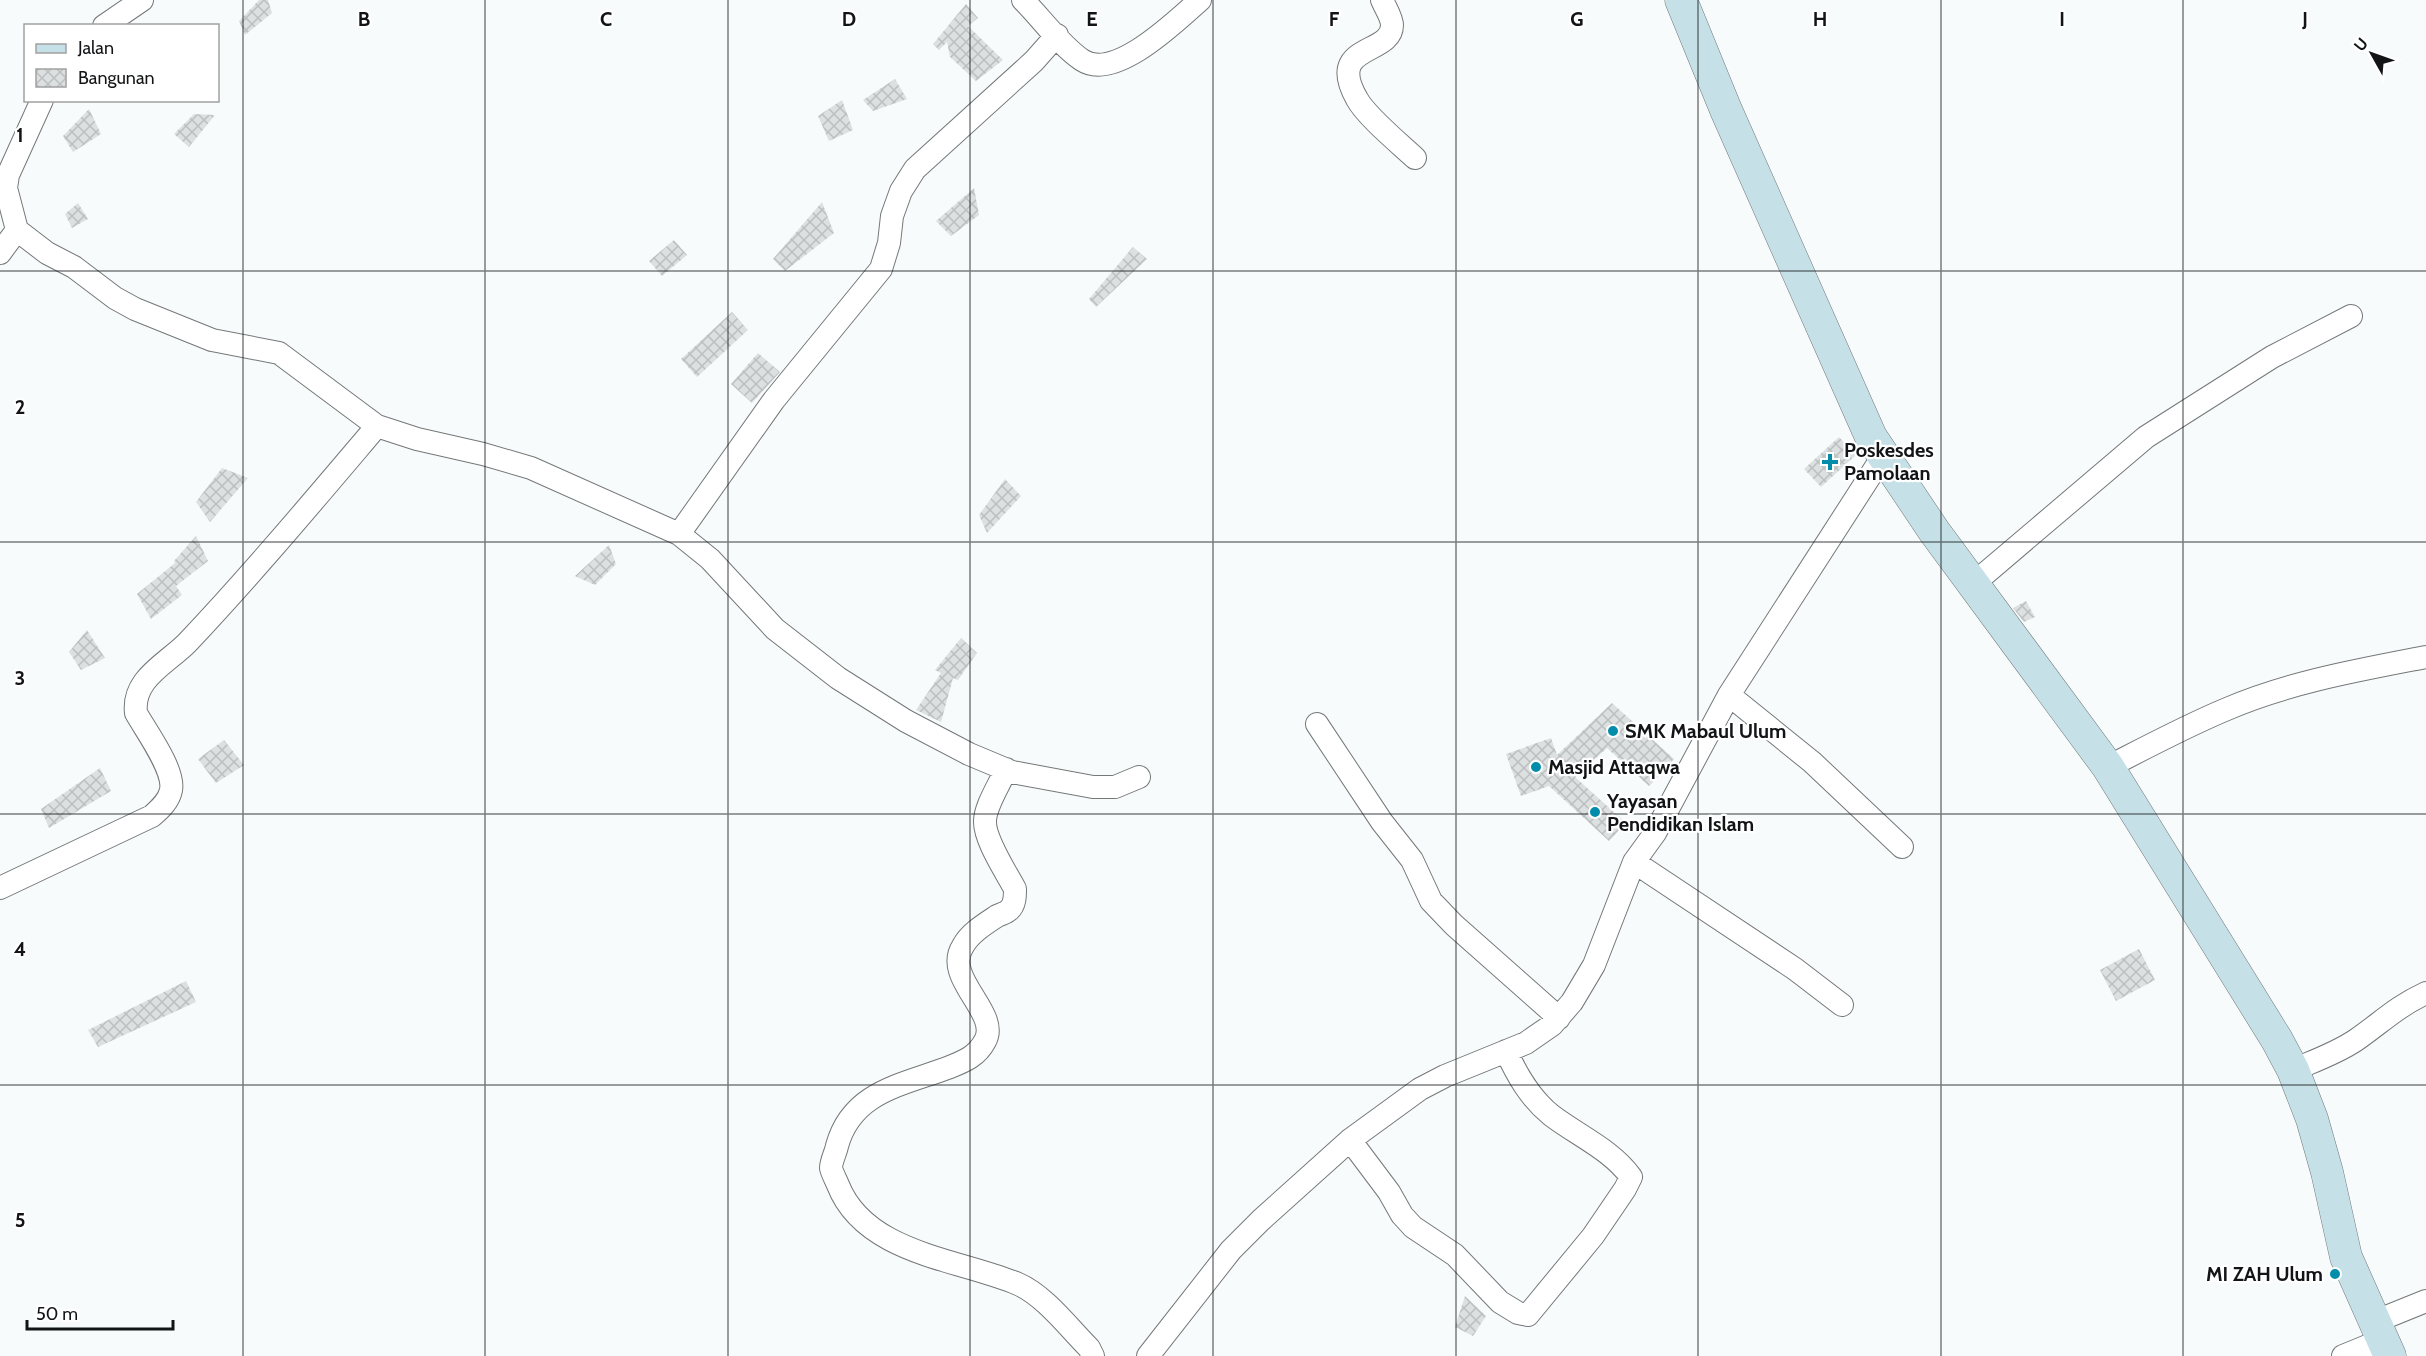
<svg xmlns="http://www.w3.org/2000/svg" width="2426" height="1356" viewBox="0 0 2426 1356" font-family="Cabin,sans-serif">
<defs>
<pattern id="building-cross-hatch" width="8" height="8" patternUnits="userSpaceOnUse" patternTransform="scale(1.5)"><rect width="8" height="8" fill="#dce0e1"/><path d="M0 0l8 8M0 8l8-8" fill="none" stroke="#bcbfc0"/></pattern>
</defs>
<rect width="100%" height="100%" fill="#f7fbfc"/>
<!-- building -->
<path fill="url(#building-cross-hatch)" d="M 259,0 L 268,0 L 272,13 L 245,35 L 239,21 Z
M 966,4 L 978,18 L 968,26 L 1003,60 L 976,81 L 950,57 L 947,42 L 939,50 L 933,44 Z
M 895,79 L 907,99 L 873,111 L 863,100 Z
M 842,100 L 853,130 L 829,141 L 818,116 Z
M 89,109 L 101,134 L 73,152 L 63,136 Z
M 194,114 L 215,115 L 189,147 L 174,134 Z
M 974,188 L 979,215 L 951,236 L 936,221 Z
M 822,202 L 834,233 L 785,271 L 773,259 Z
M 78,203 L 88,219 L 72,228 L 65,214 Z
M 674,240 L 687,255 L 662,276 L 649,261 Z
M 1133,247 L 1147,259 L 1096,307 L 1089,299 Z
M 732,312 L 748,330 L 697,377 L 681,359 Z
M 758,353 L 780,372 L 752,403 L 731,384 Z
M 1839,437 L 1856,455 L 1821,487 L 1804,469 Z
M 222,468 L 248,478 L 210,522 L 196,502 Z
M 1005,479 L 1021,496 L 987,533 L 979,515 Z
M 196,536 L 208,561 L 176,586 L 182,595 L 151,619 L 137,594 L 175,563 L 174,561 Z
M 609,545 L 616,564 L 595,585 L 575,576 Z
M 2026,601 L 2035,617 L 2024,622 L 2013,608 Z
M 87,630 L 105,658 L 81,670 L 69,652 Z
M 961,638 L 977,653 L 958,680 L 953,678 L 941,722 L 916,710 L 941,673 L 935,670 Z
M 1612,703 L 1674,759 L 1649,786 L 1607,748 L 1575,777 L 1626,823 L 1609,841 L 1549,786 L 1521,796 L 1506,754 L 1551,738 L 1557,755 Z
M 224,740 L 244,765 L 216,783 L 198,759 Z
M 100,768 L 111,791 L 49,828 L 41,809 Z
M 2139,949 L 2155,980 L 2116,1001 L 2100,970 Z
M 186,981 L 196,1002 L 98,1047 L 88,1030 Z
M 1465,1296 L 1486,1316 L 1473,1336 L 1455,1327 Z"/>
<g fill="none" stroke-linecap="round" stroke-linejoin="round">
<!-- street casing -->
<g stroke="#747879" stroke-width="24">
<path id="street" d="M 1023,0 C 1042,19 1060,45 1082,60 C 1115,82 1177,20 1200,0
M 1382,0 C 1385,7 1392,18 1392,25 C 1392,56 1325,43 1357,99 C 1366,116 1400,144 1415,158
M 104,26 L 142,0
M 17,230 L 47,253 L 74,267 L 115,298 L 135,309 L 212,340 L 279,353 L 377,426 L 417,439 L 483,454 L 531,468 L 679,534 L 710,559 L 775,629 L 838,678 L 906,721 L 969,754 L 1012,772 L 1093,787 L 1115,787 L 1139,777
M 0,253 L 17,230 L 6,188 L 8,175 L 42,100
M 679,534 L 774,400 L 881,269 L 889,243 L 892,216 L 901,191 L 915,169 L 1034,61 L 1057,35
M 1973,584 L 2146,437 L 2272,357 L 2351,316
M 1729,695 L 1812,762 L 1902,847
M 1317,724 L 1382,822 L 1412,860 L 1431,901 L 1454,925 L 1559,1018
M 2108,767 C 2147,747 2186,726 2227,709 C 2290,682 2359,670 2426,657
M 1006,769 C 1000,784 985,806 985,821 C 984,839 1006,872 1015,889 C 1015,896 1015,905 1009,910 C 1006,913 1001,914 997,916 C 985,924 970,933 963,946 C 942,978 1001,1013 985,1041 C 977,1056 965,1061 950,1067 C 903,1085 852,1091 837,1146 C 836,1152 831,1161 831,1168 C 832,1173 836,1180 838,1185 C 865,1254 959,1259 1018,1284 C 1044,1295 1069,1328 1089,1348 L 1093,1356
M 1634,862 L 1795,969 L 1842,1005
M 0,888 L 152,816 C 160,809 169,801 171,790 C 175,770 146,731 136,713 C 132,679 166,664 187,643 C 253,573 315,499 377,426
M 2293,1070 C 2314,1061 2337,1053 2356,1040 C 2382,1022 2396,1007 2426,993
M 1350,1140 L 1389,1192 L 1402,1215 L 1413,1227 L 1455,1255 L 1500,1302 L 1518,1313 L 1528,1315 L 1593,1236 L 1625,1189 L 1631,1177 C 1612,1150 1577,1135 1551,1115 C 1530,1098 1517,1075 1506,1051
M 2374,1322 L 2426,1301
M 1148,1356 L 1231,1250 L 1261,1220 L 1350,1140 L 1420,1089 L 1445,1076 L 1526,1043 L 1552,1025 L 1572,1002 L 1594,965 L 1634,862 L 1655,833 L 1729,695 L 1883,456
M 2343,1356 L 2382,1340"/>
</g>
<!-- secondary casing -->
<g stroke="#747879" stroke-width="33">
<path id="secondary" d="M 1681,0 L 1726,110 L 1871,437 L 1934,531 L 2108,767 L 2277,1040 L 2293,1070 L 2312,1119 L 2327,1172 L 2346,1257 L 2390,1356"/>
</g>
<!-- street -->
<use href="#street" stroke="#fff" stroke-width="22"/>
<!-- secondary -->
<use href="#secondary" stroke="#c6e0e8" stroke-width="32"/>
</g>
<!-- grid -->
<path fill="none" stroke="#131415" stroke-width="1.5" stroke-opacity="0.55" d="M 243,0 L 243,1356M 485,0 L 485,1356M 728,0 L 728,1356M 970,0 L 970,1356M 1213,0 L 1213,1356M 1456,0 L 1456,1356M 1698,0 L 1698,1356M 1941,0 L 1941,1356M 2183,0 L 2183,1356M 0,271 L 2426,271M 0,542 L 2426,542M 0,814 L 2426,814M 0,1085 L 2426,1085"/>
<!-- markers -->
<g fill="#038dab" stroke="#fff" stroke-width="2">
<path d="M1827 453h6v6h6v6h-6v6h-6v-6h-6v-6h6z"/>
<circle cx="1613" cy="731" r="6"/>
<circle cx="1536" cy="767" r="6"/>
<circle cx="1595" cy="812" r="6"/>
<circle cx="2335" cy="1274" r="6"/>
</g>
<g text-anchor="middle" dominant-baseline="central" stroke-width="4.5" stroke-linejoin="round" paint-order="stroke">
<!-- poi labels -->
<g font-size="20" font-weight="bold" fill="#131415" stroke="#fff" text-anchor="start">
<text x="1844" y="450">Poskesdes<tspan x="1844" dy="23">Pamolaan</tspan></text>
<text x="1625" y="731">SMK Mabaul Ulum</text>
<text x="1548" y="767">Masjid Attaqwa</text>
<text x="1607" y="801">Yayasan<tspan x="1607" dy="23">Pendidikan Islam</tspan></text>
<text x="2323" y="1274" text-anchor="end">MI ZAH Ulum</text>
</g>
</g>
<g font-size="20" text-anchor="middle" font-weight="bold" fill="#131415" stroke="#fff" stroke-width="4.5" stroke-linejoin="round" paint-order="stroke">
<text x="364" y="26">B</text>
<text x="606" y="26">C</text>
<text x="849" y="26">D</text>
<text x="1092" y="26">E</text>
<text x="1334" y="26">F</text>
<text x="1577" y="26">G</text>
<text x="1820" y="26">H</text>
<text x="2062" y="26">I</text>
<text x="2305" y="26">J</text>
<text x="20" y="142">1</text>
<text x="20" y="414">2</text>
<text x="20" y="685">3</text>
<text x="20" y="956">4</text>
<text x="20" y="1227">5</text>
</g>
<!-- legend -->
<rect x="24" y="24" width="195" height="78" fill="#ffffff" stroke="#a1a1a1" stroke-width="1.5"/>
<rect x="36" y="44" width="30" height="9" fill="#c6e0e8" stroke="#a1a1a1" stroke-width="1.5"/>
<text x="78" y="54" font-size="18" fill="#131415">Jalan</text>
<rect x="36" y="69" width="30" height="18" fill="url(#building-cross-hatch)" stroke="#a1a1a1" stroke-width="1.5"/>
<text x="78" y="84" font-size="18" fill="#131415">Bangunan</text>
<!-- north arrow -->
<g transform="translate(2372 54) rotate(310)" stroke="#ffffff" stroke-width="4.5" paint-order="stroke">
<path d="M0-4.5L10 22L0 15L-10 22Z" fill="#131415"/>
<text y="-9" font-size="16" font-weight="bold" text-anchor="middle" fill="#131415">U</text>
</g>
<!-- scale -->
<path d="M27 1320v9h146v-9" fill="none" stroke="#131415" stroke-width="3"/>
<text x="36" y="1320" font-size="18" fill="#131415" stroke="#ffffff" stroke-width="4.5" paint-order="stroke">50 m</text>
</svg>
